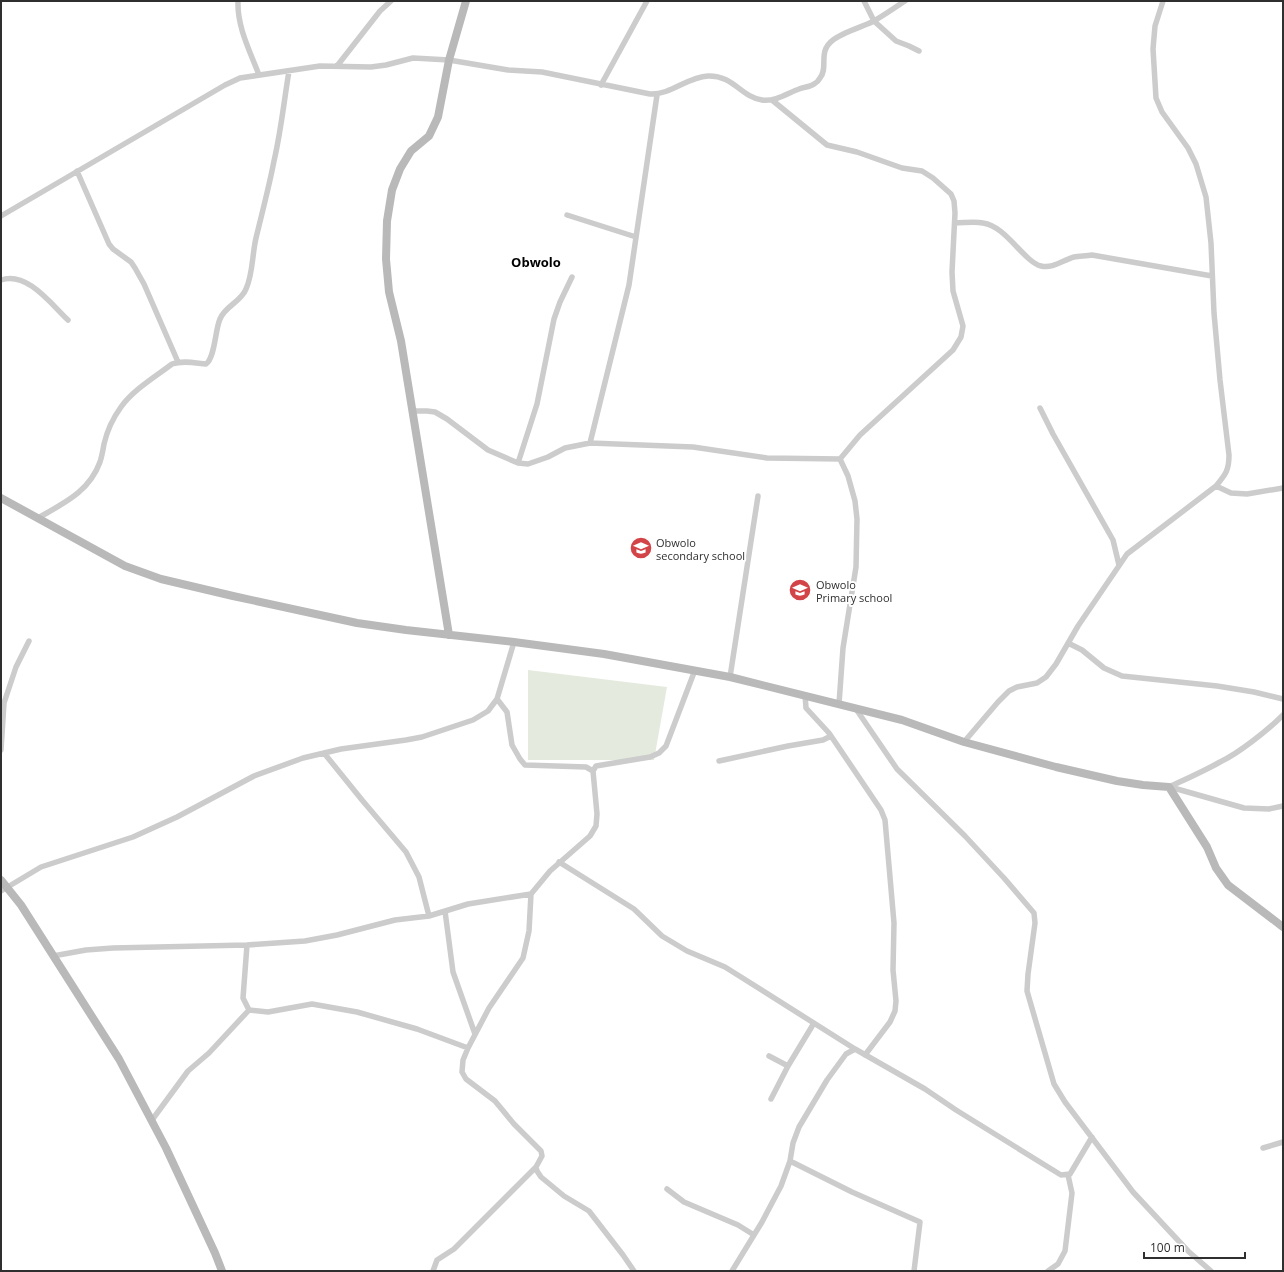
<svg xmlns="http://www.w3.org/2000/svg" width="1284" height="1272" viewBox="0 0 1284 1272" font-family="'Open Sans',sans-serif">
<rect width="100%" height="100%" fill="#fff"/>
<!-- green -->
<path fill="#e4ebde" d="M 528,670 L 667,687 L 654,760 L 528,760 Z"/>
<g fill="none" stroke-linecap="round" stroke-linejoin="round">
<!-- street -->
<path stroke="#ccc" stroke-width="5.5" d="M 238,1 C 237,27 250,51 259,75
M 864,1 L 874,21 L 896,41 L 909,46 L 919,51
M 337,66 L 380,11 L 391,1
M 601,85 L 647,1
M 77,171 L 109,244 L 113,249 L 131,262 L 135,268 L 144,284 L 178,362
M 567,215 L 636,237
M 1,216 L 225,85 L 240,78 L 320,66 L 371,67 L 386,65 L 413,58 L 449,60 L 508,70 L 542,72 L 650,94 C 671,95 687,77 708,76 C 733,75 741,97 762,100 C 775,102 788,93 799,89 C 804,87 810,87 814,84 C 816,83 819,80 820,78 C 829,67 817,52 833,40 C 842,33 861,27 872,22 C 883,16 894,8 905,1
M 955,223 C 964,223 974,221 983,223 C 1006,226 1024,262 1041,266 C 1053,269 1063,260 1074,257 C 1079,256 1086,256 1092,255 L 1212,276
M 1,280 C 27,271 51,304 68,320
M 1040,408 L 1053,434 L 1113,540 L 1119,565
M 413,411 L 427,411 L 435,412 L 447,419 L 488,450 L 518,463 L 528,464 L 548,457 L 565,448 L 590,443 L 693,447 L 767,458 L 840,459 L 860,435 L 953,350 L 961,337 L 963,326 L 953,291 L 952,272 L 955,213 L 954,201 L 951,194 L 933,178 L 922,171 L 902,168 L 857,152 L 827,145 L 772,100
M 590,443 L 629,285 L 657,95
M 518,463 L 537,404 L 554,319 L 560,302 L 572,277
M 1216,486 L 1231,493 L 1247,494 L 1283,488
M 38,518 C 64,503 89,492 100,462 C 102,456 103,450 104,444 C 107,431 113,418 121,407 C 133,390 155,377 172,364 C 183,360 195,363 206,364 C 215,358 215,330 220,319 C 225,306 241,302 246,289 C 253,274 252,255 256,238 C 262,213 269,187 274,161 C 281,131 284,101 289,71
M 1068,643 L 1082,650 L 1104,668 L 1122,676 L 1217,686 L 1254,692 L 1283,699
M 730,677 L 758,496
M 805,695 L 806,708 L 829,733 L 881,810 L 885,820 L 894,923 L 893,970 L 896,1001 L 895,1011 L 890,1022 L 865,1055
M 497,699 L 507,712 L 512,745 L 520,759 L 525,765 L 586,767 L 593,771
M 839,704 L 843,648 L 856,567 L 857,519 L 855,501 L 848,476 L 840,459
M 856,709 L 897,769 L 965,836 L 1004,878 L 1034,913 L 1035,923 L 1028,974 L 1027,991 L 1054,1084 L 1065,1102 L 1133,1192 L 1188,1251 L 1211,1271
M 964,742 L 998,702 L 1009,691 L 1017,687 L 1037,683 L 1046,677 L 1056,664 L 1078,626 L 1127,554 L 1216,486 C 1226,474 1229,470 1229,455 L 1220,380 L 1214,313 L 1211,243 L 1206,197 L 1196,164 L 1188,148 L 1162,112 L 1156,98 L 1153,49 L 1155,26 L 1163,1
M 1,750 L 4,703 L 16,667 L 29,641
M 324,753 L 362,800 L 406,852 L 419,877 L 429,916
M 719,761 L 788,746 L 823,740 L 831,736
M 1169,787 C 1186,779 1204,771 1220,762 C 1239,753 1268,730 1283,715
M 1170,787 L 1244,808 L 1269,809 L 1283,806
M 559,862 L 634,909 L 662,936 L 687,951 L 725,967 L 855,1049 L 925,1089 L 956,1110 L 1061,1175 L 1070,1174 L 1092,1137
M 1,891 L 41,867 L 133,837 L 177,817 L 254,776 L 303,758 L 341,749 L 406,740 L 422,737 L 473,720 L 488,711 L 497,699 L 514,642
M 445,911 L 453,972 L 475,1034
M 247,945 L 243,998 L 249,1010
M 53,956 L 86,950 L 113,948 L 247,945 L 305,941 L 337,935 L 395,920 L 429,916 L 468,904 L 531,894
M 769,1056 L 788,1066
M 771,1099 L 788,1066 L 814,1023
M 152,1120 L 188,1071 L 209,1053 L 249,1010 L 268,1012 L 312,1004 L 357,1012 L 417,1029 L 468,1048
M 1263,1148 L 1283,1142
M 790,1161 L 852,1192 L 920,1222 L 914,1271
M 667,1189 L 684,1202 L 738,1225 L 754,1235
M 433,1271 L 437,1260 L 454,1249 L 536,1167
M 634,1271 L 623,1255 L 589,1211 L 564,1196 L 541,1177 L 537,1171 L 536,1167 L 542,1156 L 541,1151 L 514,1124 L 495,1101 L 466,1079 L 462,1072 L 463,1060 L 468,1048 L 489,1008 L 523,958 L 529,931 L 531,894 L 550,871 L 590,836 L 596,826 L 597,814 L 593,771 L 596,766 L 650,757 L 659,753 L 666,746 L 695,670
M 732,1271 L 762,1222 L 781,1186 L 790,1161 L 793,1143 L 799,1127 L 827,1080 L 846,1054 L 855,1049
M 1048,1271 L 1058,1264 L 1065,1251 L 1072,1193 L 1068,1175"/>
<!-- secondary -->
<path stroke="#b9b9b9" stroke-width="8" d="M 1,498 L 125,566 L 161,579 L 233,596 L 357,623 L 406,630 L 514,642 L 604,654 L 730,677 L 902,720 L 964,742 L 1056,767 L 1117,781 L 1143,785 L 1169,787 L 1207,847 L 1216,868 L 1228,885 L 1283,927
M 449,635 L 401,341 L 389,292 L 386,259 L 387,221 L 392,190 L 400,169 L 411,151 L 429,136 L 438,117 L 449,60 L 466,1
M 1,880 L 21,905 L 119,1059 L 166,1148 L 215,1253 L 222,1271"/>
</g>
<!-- icons -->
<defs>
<g id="school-disc" transform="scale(1.15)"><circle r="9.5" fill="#d34448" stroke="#fff"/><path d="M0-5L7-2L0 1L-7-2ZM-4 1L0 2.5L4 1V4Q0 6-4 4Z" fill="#fff"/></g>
</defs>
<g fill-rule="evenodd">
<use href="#school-disc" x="641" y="548"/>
<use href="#school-disc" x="800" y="590"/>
</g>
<g text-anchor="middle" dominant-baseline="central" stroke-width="4" stroke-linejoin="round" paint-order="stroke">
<!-- poi labels -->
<g font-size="11" fill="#2f2f2f" stroke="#fff" text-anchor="start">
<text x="656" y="542">Obwolo<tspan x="656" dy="13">secondary school</tspan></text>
<text x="816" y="584">Obwolo<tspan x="816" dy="13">Primary school</tspan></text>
</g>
<!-- quarter labels -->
<g font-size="13" font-weight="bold" fill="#000" stroke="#fff">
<text x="536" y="262">Obwolo</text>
</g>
</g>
<!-- border -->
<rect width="1284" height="1272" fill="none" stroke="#2f2f2f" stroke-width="4"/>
<!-- scale -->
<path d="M1144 1252v6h101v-6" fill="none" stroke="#2f2f2f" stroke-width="2"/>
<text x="1150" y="1252" font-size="12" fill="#2f2f2f" stroke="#ffffff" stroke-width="3" paint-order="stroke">100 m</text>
</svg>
